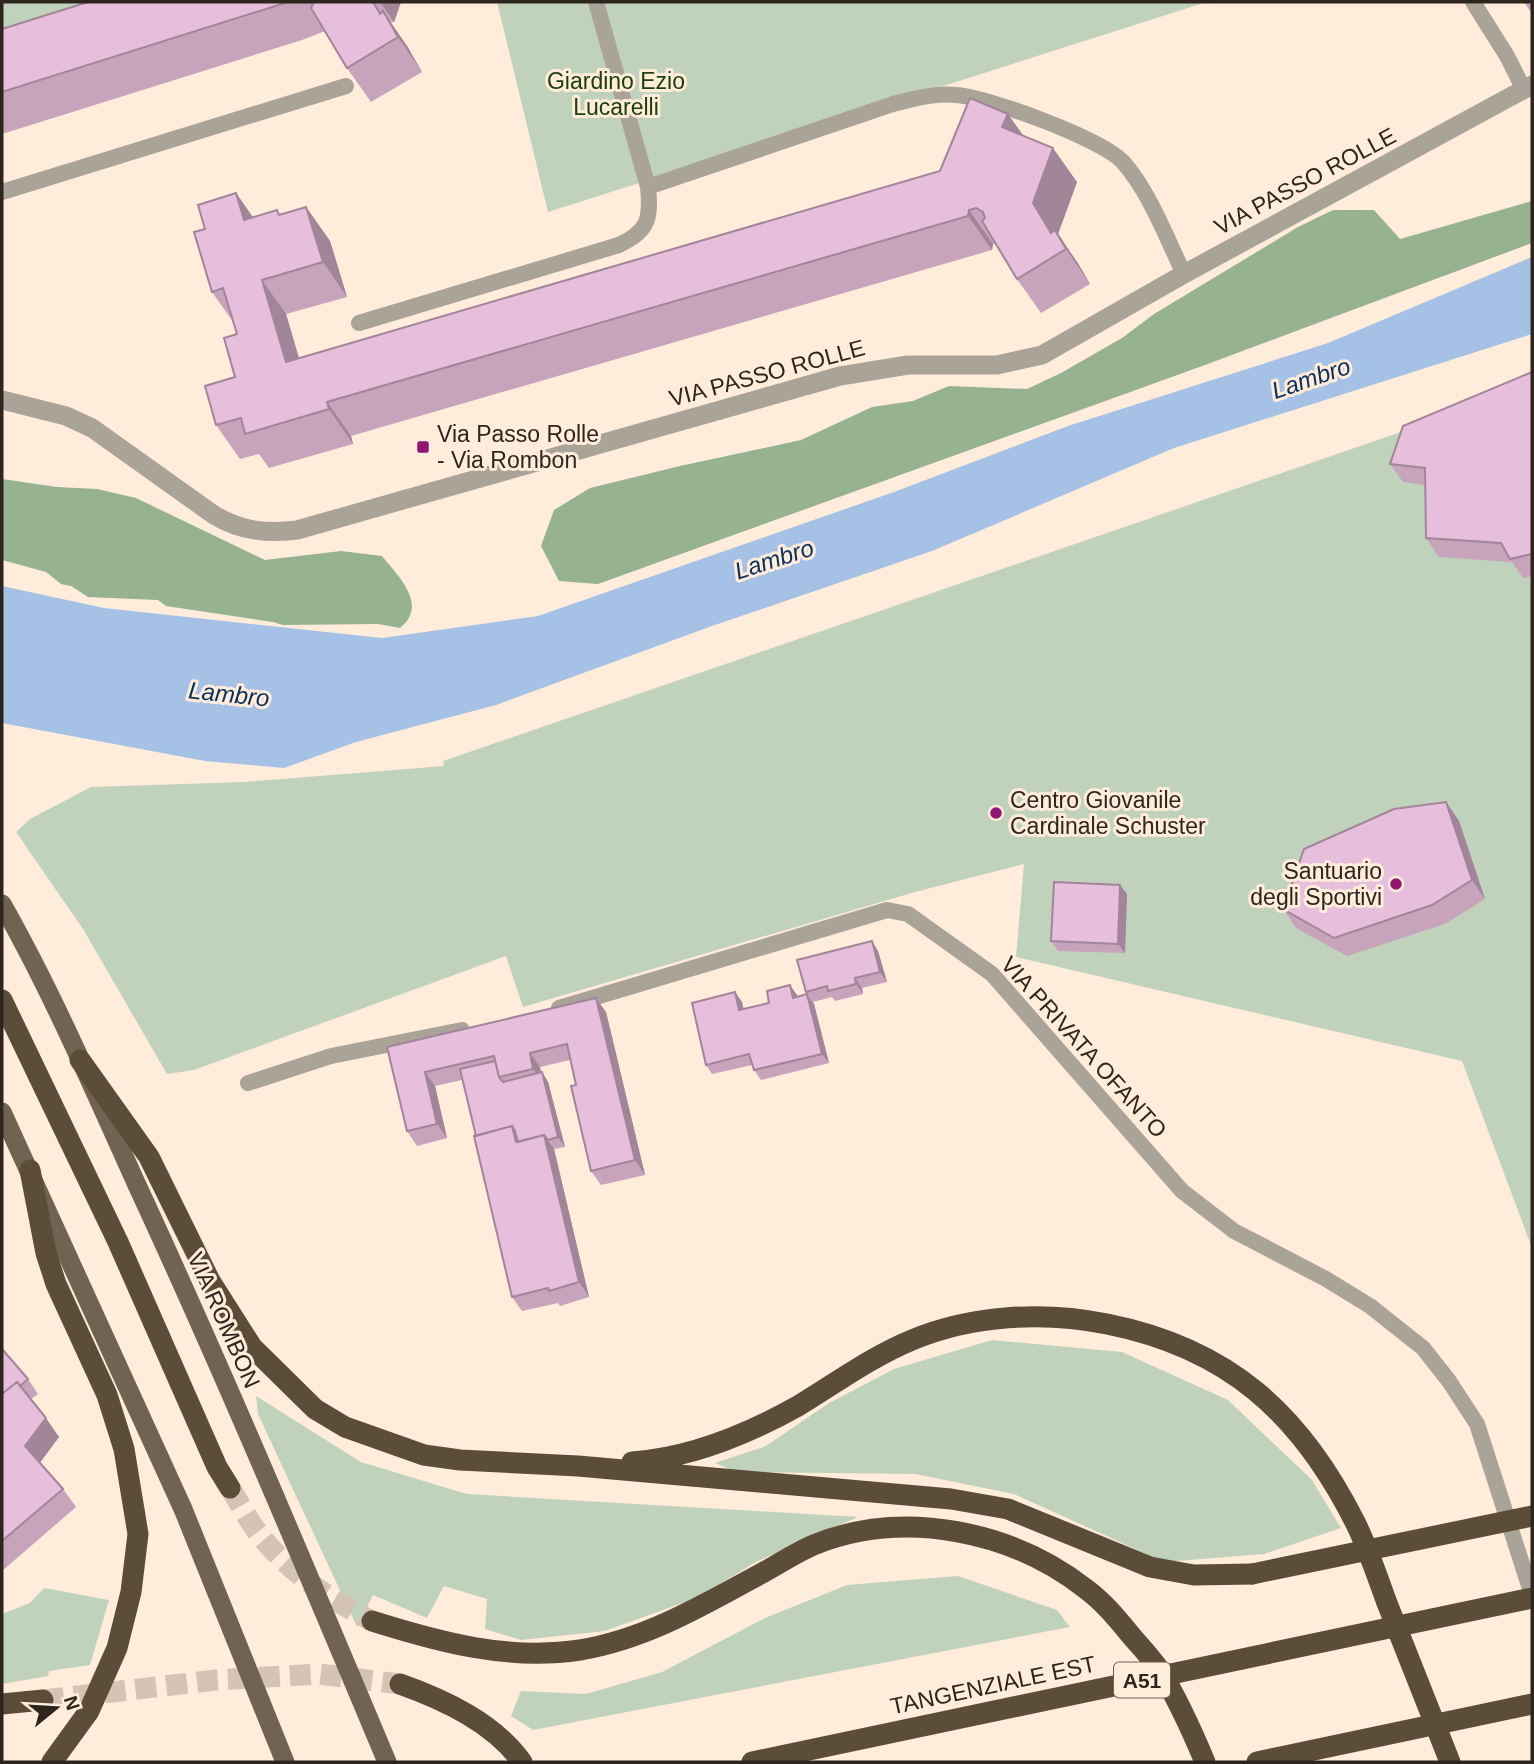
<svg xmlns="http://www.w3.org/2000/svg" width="1534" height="1764" viewBox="0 0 1534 1764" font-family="Helvetica,sans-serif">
<rect width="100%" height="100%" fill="#ffecdb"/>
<!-- green -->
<path fill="#c0d2bb" d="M 2,2 L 196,2 L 2,62 Z
M 497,2 L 1207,2 L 548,212 Z
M 1532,387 L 1532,1248 L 1462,1061 L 1016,957 L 1024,864 L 915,892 L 523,1007 L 506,956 L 194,1070 L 167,1074 L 83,929 L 16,832 L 30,819 L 91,787 L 245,782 L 444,766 L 443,761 Z
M 992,1340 L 1122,1352 L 1228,1400 L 1312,1480 L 1341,1528 L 1264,1554 L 1164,1562 L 1014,1494 L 915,1474 L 736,1472 L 715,1463 L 766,1446 L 829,1403 L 894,1369 Z
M 256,1396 L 361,1462 L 467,1494 L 858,1517 L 756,1562 L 696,1598 L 605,1631 L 521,1640 L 485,1629 L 487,1599 L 444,1586 L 427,1618 L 373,1595 L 357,1627 L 258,1414 Z
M 958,1576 L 1057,1610 L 1070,1627 L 533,1730 L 511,1716 L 521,1691 L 586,1694 L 662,1672 L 765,1618 L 847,1585 Z
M 44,1588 L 109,1600 L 90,1665 L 49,1671 L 48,1676 L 2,1684 L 2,1614 L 30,1603 Z"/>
<!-- forest -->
<path fill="#97b28e" d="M 1532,201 L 1532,243 L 1205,365 L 598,584 L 559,581 L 541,546 L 554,510 L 590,488 L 680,466 L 801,440 L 872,407 L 913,401 L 949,386 L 1027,389 L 1061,373 L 1122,338 L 1154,314 L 1298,227 L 1333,210 L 1374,210 L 1400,239 Z
M 2,479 L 57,487 L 97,489 L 136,498 L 265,560 L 341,551 L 382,556 C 398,576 429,605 400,628 L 378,624 L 283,625 L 273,622 L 166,606 L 158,600 L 88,597 L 71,586 L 61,584 L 46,572 L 2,560 Z"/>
<!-- water -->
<path fill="#a5c1e5" d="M 1532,257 L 1532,334 L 1174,448 L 932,551 L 712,626 L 496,705 L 356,742 L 284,768 L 205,761 L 2,723 L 2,586 L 104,608 L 382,638 L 538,616 L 894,492 L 1068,426 L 1328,343 Z"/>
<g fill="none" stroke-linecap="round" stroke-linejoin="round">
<!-- motorway-tunnel -->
<path stroke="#d5c4b5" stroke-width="21" stroke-dasharray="21 10" stroke-linecap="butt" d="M 230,1488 C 241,1505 250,1524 263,1539 C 293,1575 330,1599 372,1621
M 43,1700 L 216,1680 L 319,1674 L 400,1684"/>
<!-- service -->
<path stroke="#aaa398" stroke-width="16" d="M 1473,2 L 1507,56 L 1524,90
M 648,187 L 893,104 C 914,99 934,93 956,95 C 988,97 1102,139 1123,162 C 1149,191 1167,239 1184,274
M 2,192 L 346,86
M 359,323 L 619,245 C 649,231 651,218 648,187 L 596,2
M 559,1008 L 887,910 L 908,914 L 992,974 L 1182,1191 L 1234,1231 L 1326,1279 L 1370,1306 L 1423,1348 L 1449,1381 L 1477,1424 L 1532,1595
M 248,1083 L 331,1056 L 462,1030"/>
<!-- minor -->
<path stroke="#aaa398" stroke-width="19" d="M 2,400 L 66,416 L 92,428 L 214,515 C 241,531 267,534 297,530 L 840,376 L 908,365 L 997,365 L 1042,355 L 1184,274 L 1532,85"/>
<!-- primary -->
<path stroke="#706351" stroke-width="19" d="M 2,904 C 53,994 94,1090 137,1185 C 225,1375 306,1569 387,1762
M 2,1112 L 183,1509 L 285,1762"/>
<!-- motorway -->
<path stroke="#5c4d38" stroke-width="21" d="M 2,1000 L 118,1242 L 217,1467 L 230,1488
M 80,1060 L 149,1157 L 210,1281 L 252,1347 L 315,1409 L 345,1427 L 424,1455 L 460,1460 L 578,1466 L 951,1499 L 1008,1509 L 1150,1567 L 1194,1575 L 1252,1574
M 30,1170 L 46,1253 L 56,1284 L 107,1395 L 124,1449 L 138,1534 L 131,1592 L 117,1648 L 89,1711 L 52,1762
M 632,1462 C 690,1458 748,1434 798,1406 C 836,1383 871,1357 912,1340 C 972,1315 1043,1311 1107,1324 C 1228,1348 1300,1413 1355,1522 C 1368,1548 1377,1576 1387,1603 C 1408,1656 1429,1709 1450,1762
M 372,1621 C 439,1642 508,1661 580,1650 C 647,1639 705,1604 764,1572 C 781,1563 798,1551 816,1544 C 905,1509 1012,1531 1086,1589 C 1105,1603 1119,1621 1134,1639 C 1143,1649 1153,1660 1161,1672 C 1178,1700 1192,1731 1205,1762
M 400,1684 C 445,1700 494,1723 522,1762
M 2,1704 L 43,1700"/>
<!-- motorway-bridge -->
<path stroke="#5c4d38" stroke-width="21" d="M 1252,1574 L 1532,1516
M 752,1762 L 1532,1598
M 1257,1762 L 1532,1704"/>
</g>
<!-- wall -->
<path fill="#c7a3bc" d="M 88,2 L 401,2 L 394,22 L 390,22 L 407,46 L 422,72 L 371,102 L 347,68 L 325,31 L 302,40 L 2,134 L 2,29 Z
M 1524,2 L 1532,2 L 1532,14 Z
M 1024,136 L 1077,182 L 1058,234 L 1079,265 L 1090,284 L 1041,313 L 1017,279 L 996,244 L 993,244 L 992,250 L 351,436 L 353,444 L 269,468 L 259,454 L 240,459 L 216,425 L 235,377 L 237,334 L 234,323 L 212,292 L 205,229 L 236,193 L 253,217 L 280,214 L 306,207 L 330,241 L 347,297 L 286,314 L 299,358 L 940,171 Z
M 1532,372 L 1532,576 L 1523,578 L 1512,562 L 1439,557 L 1426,538 L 1425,485 L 1403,482 L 1390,464 Z
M 1446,802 L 1459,821 L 1485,899 L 1445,924 L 1347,956 L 1296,928 L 1283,909 Z
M 1127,894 L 1125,953 L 1058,951 L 1051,941 Z
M 878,951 L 887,982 L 862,988 L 863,994 L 835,1001 L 832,997 L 813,1002 L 806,992 Z
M 735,992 L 742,1002 L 743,1009 L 797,995 L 797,997 L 807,994 L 814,1004 L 829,1063 L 761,1080 L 754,1070 L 752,1065 L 712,1074 L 706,1065 Z
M 606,1012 L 645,1175 L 601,1185 L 591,1171 L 576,1085 L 570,1060 L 540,1067 L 541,1072 L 548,1082 L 565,1147 L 554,1149 L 589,1297 L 560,1306 L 558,1303 L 522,1311 L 512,1297 L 476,1136 L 462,1080 L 435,1086 L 447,1138 L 417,1146 L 407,1131 L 387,1047 Z
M 2,1349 L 28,1379 L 38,1394 L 31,1399 L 59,1437 L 40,1463 L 63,1489 L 76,1507 L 2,1571 Z"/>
<!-- shaded-wall -->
<path fill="#a28599" d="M 380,2 L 401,2 L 394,22 Z
M 383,11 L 407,46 L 422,72 L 398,37 Z
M 1008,114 L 1032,148 L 1002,127 Z
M 1053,148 L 1077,182 L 1058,234 L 1079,265 L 1090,284 L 1066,249 L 1051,233 L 1033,203 Z
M 236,193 L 260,228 L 244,220 Z
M 306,207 L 330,241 L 347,297 L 323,262 Z
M 969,210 L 993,244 L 992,250 L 968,216 Z
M 262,280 L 286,314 L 310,396 L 286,362 Z
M 327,402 L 351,436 L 353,444 L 329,409 Z
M 1446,802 L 1459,821 L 1485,899 L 1472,880 Z
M 1120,885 L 1127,894 L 1125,953 L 1118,944 Z
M 872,941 L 878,951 L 887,982 L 880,972 Z
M 855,978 L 862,988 L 863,994 L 856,984 Z
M 790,985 L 797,995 L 800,1008 L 793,998 Z
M 735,992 L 742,1002 L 746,1020 L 739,1010 Z
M 807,994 L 814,1004 L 829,1063 L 822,1054 Z
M 596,998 L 606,1012 L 645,1175 L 635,1160 Z
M 530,1053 L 540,1067 L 543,1083 L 533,1069 Z
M 425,1072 L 435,1086 L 447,1138 L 437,1124 Z
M 542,1072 L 548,1082 L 565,1147 L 558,1137 Z
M 544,1135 L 554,1149 L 589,1297 L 579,1282 Z
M 46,1418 L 59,1437 L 38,1465 L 25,1446 Z"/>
<!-- building -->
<path fill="#e7bedb" stroke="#a28599" stroke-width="2" d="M 88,2 L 288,2 L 2,92 L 2,29 Z
M 312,2 L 373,2 L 380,14 L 383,11 L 398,37 L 347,68 L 311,8 L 313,4 Z
M 970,98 L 1008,114 L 1002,127 L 1053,148 L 1033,203 L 1051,233 L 1055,230 L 1066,249 L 1017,279 L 982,221 L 985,218 L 983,212 L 976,208 L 969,210 L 968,216 L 327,402 L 329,409 L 245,434 L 241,418 L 216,425 L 205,386 L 235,377 L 224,338 L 237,334 L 223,288 L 212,292 L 194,232 L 205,229 L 198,205 L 236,193 L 244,220 L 277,210 L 279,215 L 306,207 L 323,262 L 262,280 L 286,362 L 940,171 Z
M 1532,372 L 1532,554 L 1510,559 L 1501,543 L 1426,538 L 1425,468 L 1390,464 L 1403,426 Z
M 1446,802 L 1472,880 L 1432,905 L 1334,938 L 1283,909 L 1304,849 L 1394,809 Z
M 1054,882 L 1120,885 L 1118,944 L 1051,941 Z
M 872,941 L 880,972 L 855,978 L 856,984 L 828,991 L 827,986 L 806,992 L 797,960 Z
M 790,985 L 793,998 L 807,994 L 822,1054 L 754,1070 L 749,1054 L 706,1065 L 692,1003 L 735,992 L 739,1010 L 769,1003 L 767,991 Z
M 596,998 L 635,1160 L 591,1171 L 571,1086 L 576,1085 L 567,1044 L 530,1053 L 533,1069 L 499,1077 L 494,1056 L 425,1072 L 437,1124 L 407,1131 L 387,1047 Z
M 495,1061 L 499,1077 L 503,1082 L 542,1072 L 558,1137 L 548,1140 L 544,1135 L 518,1142 L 515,1131 L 512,1126 L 476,1136 L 460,1069 Z
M 512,1126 L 516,1142 L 544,1135 L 579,1282 L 549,1291 L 548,1288 L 512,1297 L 474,1136 Z
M 2,1349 L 28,1379 L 20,1386 L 17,1382 L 2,1394 Z
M 17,1382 L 46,1418 L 25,1446 L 63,1489 L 2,1541 L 2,1394 Z"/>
<!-- markers -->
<g fill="#911571" stroke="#ffecdb" stroke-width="2.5">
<rect x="416" y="440" width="14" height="14" rx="3.5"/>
<circle cx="996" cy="813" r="7"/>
<circle cx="1396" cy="884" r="7"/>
</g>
<g text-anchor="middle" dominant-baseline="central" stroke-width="6" stroke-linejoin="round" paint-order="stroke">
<!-- shield labels -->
<rect fill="#ffecdb" stroke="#6d6157" stroke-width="2" x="1114" y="1662.5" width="56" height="35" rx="5"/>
<g font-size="21" font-weight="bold" fill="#2e261e">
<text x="1142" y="1680">A51</text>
</g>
<!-- park labels -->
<g font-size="23" fill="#1b400b" stroke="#ffecdb">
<text x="616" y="81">Giardino Ezio<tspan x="616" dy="26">Lucarelli</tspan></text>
</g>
<!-- street labels -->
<g font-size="23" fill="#2e261e" stroke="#ffecdb">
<text transform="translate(1305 181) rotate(-28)">VIA PASSO ROLLE</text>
<text transform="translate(767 373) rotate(-15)">VIA PASSO ROLLE</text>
<text transform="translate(1084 1047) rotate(48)">VIA PRIVATA OFANTO</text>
<text transform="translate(224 1320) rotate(66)">VIA ROMBON</text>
<text transform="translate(993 1685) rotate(-12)">TANGENZIALE EST</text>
</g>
<!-- poi labels -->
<g font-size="23" fill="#2e261e" stroke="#ffecdb" text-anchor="start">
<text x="437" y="434">Via Passo Rolle<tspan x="437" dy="26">- Via Rombon</tspan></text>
<text x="1010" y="800">Centro Giovanile<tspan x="1010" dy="26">Cardinale Schuster</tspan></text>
<text x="1382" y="871" text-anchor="end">Santuario<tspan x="1382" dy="26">degli Sportivi</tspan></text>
</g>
<!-- water labels -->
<g font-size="24" font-style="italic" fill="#0a305c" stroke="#ffecdb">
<text transform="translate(1311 378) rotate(-19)">Lambro</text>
<text transform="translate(774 559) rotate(-18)">Lambro</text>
<text transform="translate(229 694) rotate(6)">Lambro</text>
</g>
</g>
<!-- border -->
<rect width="1534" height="1764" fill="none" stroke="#2e261e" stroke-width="7"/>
<!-- north arrow -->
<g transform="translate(56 1708) rotate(72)" stroke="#ffecdb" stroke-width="5" paint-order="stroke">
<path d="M0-5L12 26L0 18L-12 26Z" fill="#2e261e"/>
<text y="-10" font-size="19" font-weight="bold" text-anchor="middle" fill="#2e261e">N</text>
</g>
</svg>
